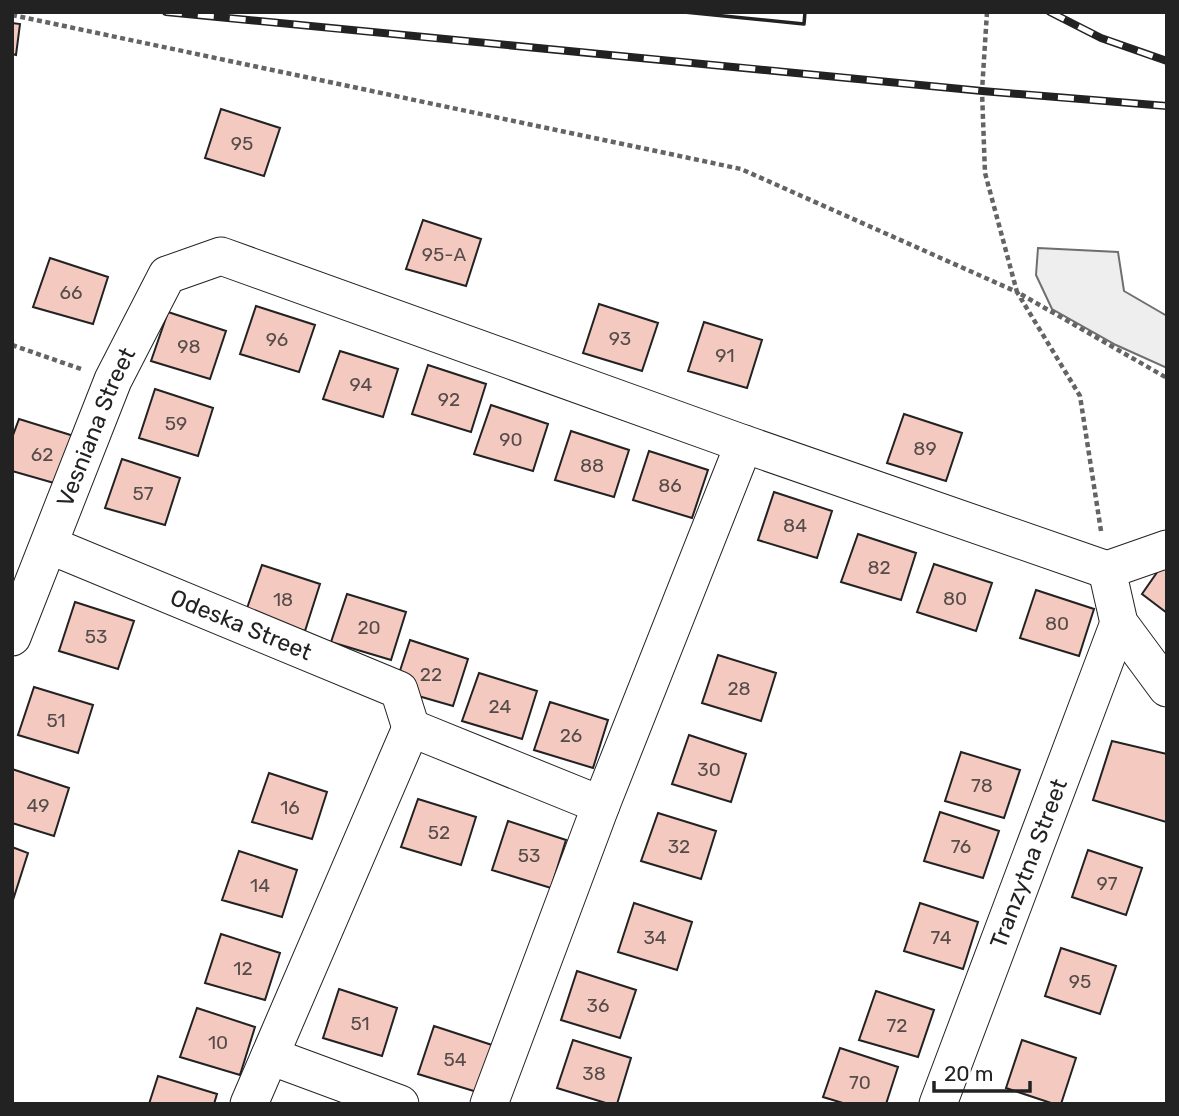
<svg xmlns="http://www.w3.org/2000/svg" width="1179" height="1116" viewBox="0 0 1179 1116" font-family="Rubik,sans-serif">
<rect width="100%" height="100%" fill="#fff"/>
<!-- green -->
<path fill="#eee" stroke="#6f6f6f" stroke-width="2" d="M 1038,248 L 1118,252 L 1124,291 L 1167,316 L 1167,368 L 1116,345 L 1052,309 L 1036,275 Z"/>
<!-- building -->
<path fill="#f3c9c0" stroke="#222" stroke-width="2" d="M 12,23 L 20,24 L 16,55 L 12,54 Z
M 221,109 L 280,128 L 264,176 L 205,158 Z
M 423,220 L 481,239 L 466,286 L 406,269 Z
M 50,258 L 108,277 L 93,324 L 33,307 Z
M 599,304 L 658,323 L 642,371 L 583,353 Z
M 256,306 L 315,325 L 299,372 L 240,354 Z
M 168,312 L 226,331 L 210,379 L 151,361 Z
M 704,322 L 762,340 L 747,388 L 688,371 Z
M 340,351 L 398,369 L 383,417 L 323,399 Z
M 428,365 L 486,384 L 471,432 L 412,414 Z
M 155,389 L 213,408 L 198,456 L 139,438 Z
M 491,405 L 548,424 L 533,471 L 474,454 Z
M 904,414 L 962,433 L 946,481 L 887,463 Z
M 19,419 L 77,437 L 61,485 L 12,471 L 12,438 Z
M 571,431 L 629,450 L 614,497 L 555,480 Z
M 649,451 L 708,470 L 692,518 L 633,500 Z
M 122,459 L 180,478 L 165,525 L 105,508 Z
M 774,492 L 832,511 L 817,558 L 758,540 Z
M 858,534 L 916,553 L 901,600 L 841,582 Z
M 1167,558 L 1167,613 L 1142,594 Z
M 934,564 L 992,583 L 976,631 L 917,612 Z
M 262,565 L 320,584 L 305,631 L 245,614 Z
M 1036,590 L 1094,609 L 1079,656 L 1020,638 Z
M 347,594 L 406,612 L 391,660 L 331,642 Z
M 75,602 L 134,621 L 118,669 L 59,651 Z
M 410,640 L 468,659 L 453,706 L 394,689 Z
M 718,655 L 776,673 L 761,721 L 702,703 Z
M 479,673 L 537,691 L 522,739 L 462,721 Z
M 34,687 L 93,705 L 78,753 L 18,735 Z
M 550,702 L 608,720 L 593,768 L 534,750 Z
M 689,735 L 746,754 L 731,802 L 672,784 Z
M 1112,741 L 1167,754 L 1166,822 L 1093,800 Z
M 961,752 L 1020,770 L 1004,818 L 945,801 Z
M 12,769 L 69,788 L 54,836 L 12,823 Z
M 269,773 L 327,792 L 312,839 L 252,822 Z
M 418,799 L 476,817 L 461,865 L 401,847 Z
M 940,812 L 999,831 L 983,878 L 924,861 Z
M 658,813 L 716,831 L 701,879 L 641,861 Z
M 508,821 L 566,840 L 551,888 L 492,870 Z
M 12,847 L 28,853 L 13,900 L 12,900 Z
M 1088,850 L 1142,868 L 1126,915 L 1072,897 Z
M 239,851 L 297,870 L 282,917 L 222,900 Z
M 634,903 L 692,922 L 677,970 L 618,952 Z
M 920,903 L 978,922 L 963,969 L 904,951 Z
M 221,934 L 280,953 L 265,1000 L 205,983 Z
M 1061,948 L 1116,966 L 1100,1014 L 1045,996 Z
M 577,971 L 636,990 L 620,1038 L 561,1020 Z
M 339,989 L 397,1008 L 382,1056 L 323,1038 Z
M 876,991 L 934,1010 L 918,1057 L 859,1040 Z
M 197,1008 L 255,1027 L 240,1075 L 180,1057 Z
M 434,1026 L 492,1045 L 477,1092 L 418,1074 Z
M 573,1040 L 631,1058 L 617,1104 L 609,1104 L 557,1088 Z
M 1022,1040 L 1076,1058 L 1061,1104 L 1054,1104 L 1006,1088 Z
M 840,1048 L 898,1067 L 886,1104 L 846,1104 L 823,1097 Z
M 158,1076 L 217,1094 L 214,1104 L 149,1104 Z"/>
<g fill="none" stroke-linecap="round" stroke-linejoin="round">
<!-- minor casing -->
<g stroke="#222" stroke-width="39">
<g id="minor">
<path id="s1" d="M 49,545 L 399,690 L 411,728"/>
<path d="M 1167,549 L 1107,570 L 1119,623 L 1167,688"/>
<path id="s2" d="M 12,637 L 113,380 L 167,275 L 221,256 L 744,444 L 1107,570"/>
<path d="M 270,1056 L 400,1104"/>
<path d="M 249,1104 L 411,728 L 601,805"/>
<path d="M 489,1104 L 601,805 L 744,444"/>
<path id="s3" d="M 938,1104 L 1119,623"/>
</g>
</g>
<!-- path -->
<path stroke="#646464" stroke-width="4.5" stroke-dasharray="5 3.5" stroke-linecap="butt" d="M 987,12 L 982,91 L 985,173 L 1017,292 L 1167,378
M 12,15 L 741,169 L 1017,292 L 1080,396 L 1101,531
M 12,345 L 81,369"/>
<!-- minor -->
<use href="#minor" stroke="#fff" stroke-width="37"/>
<!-- rail casing -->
<g stroke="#222" stroke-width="8">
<path id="rail" d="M 166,12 L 982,91 L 1167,106
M 1050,12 L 1101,38 L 1167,61"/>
</g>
<!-- rail -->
<use href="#rail" stroke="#fff" stroke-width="5" stroke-dasharray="16" stroke-linecap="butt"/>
<!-- wall -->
<path stroke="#222" stroke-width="3.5" d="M 684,12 L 804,24 L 805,12"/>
</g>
<g text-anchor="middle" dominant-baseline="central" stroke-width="5" stroke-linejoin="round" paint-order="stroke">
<!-- number labels -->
<g font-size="19" fill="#564c4a">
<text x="242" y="143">95</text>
<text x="444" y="254">95-А</text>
<text x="71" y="292">66</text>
<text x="620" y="338">93</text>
<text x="277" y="339">96</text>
<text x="189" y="346">98</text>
<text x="725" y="355">91</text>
<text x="361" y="384">94</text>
<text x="449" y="399">92</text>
<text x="176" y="423">59</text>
<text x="511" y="439">90</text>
<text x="925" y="448">89</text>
<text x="42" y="454">62</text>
<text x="592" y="465">88</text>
<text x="670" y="485">86</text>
<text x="143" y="493">57</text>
<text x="795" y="525">84</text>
<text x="879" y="567">82</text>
<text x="955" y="598">80</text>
<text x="283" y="599">18</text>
<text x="1057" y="623">80</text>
<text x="369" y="627">20</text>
<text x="96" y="636">53</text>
<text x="431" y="674">22</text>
<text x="739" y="688">28</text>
<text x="500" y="706">24</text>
<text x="56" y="720">51</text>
<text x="571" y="735">26</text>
<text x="709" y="769">30</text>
<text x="982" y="785">78</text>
<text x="38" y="805">49</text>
<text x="290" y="807">16</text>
<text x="439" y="832">52</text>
<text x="679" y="846">32</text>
<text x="961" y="846">76</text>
<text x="529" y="855">53</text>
<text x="1107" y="883">97</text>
<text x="260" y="885">14</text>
<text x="655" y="937">34</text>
<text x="941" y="937">74</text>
<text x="243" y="968">12</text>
<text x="1080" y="981">95</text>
<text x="598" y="1005">36</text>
<text x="360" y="1023">51</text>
<text x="897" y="1025">72</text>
<text x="218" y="1042">10</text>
<text x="455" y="1059">54</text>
<text x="594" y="1073">38</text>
<text x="860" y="1082">70</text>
</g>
<!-- street labels -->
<g font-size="23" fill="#222" stroke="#fff">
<text stroke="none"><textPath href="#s2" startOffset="226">Vesniana Street</textPath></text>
<text stroke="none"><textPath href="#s1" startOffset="208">Odeska Street</textPath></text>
<text stroke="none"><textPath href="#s3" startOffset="257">Tranzytna Street</textPath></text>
</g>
</g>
<!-- border -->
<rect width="1179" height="1116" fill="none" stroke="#222222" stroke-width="28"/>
<!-- scale -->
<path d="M934 1081v10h96v-10" fill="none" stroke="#222222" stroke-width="3.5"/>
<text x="944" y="1081" font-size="21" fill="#222222" stroke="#ffffff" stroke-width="5" paint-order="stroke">20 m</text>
</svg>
